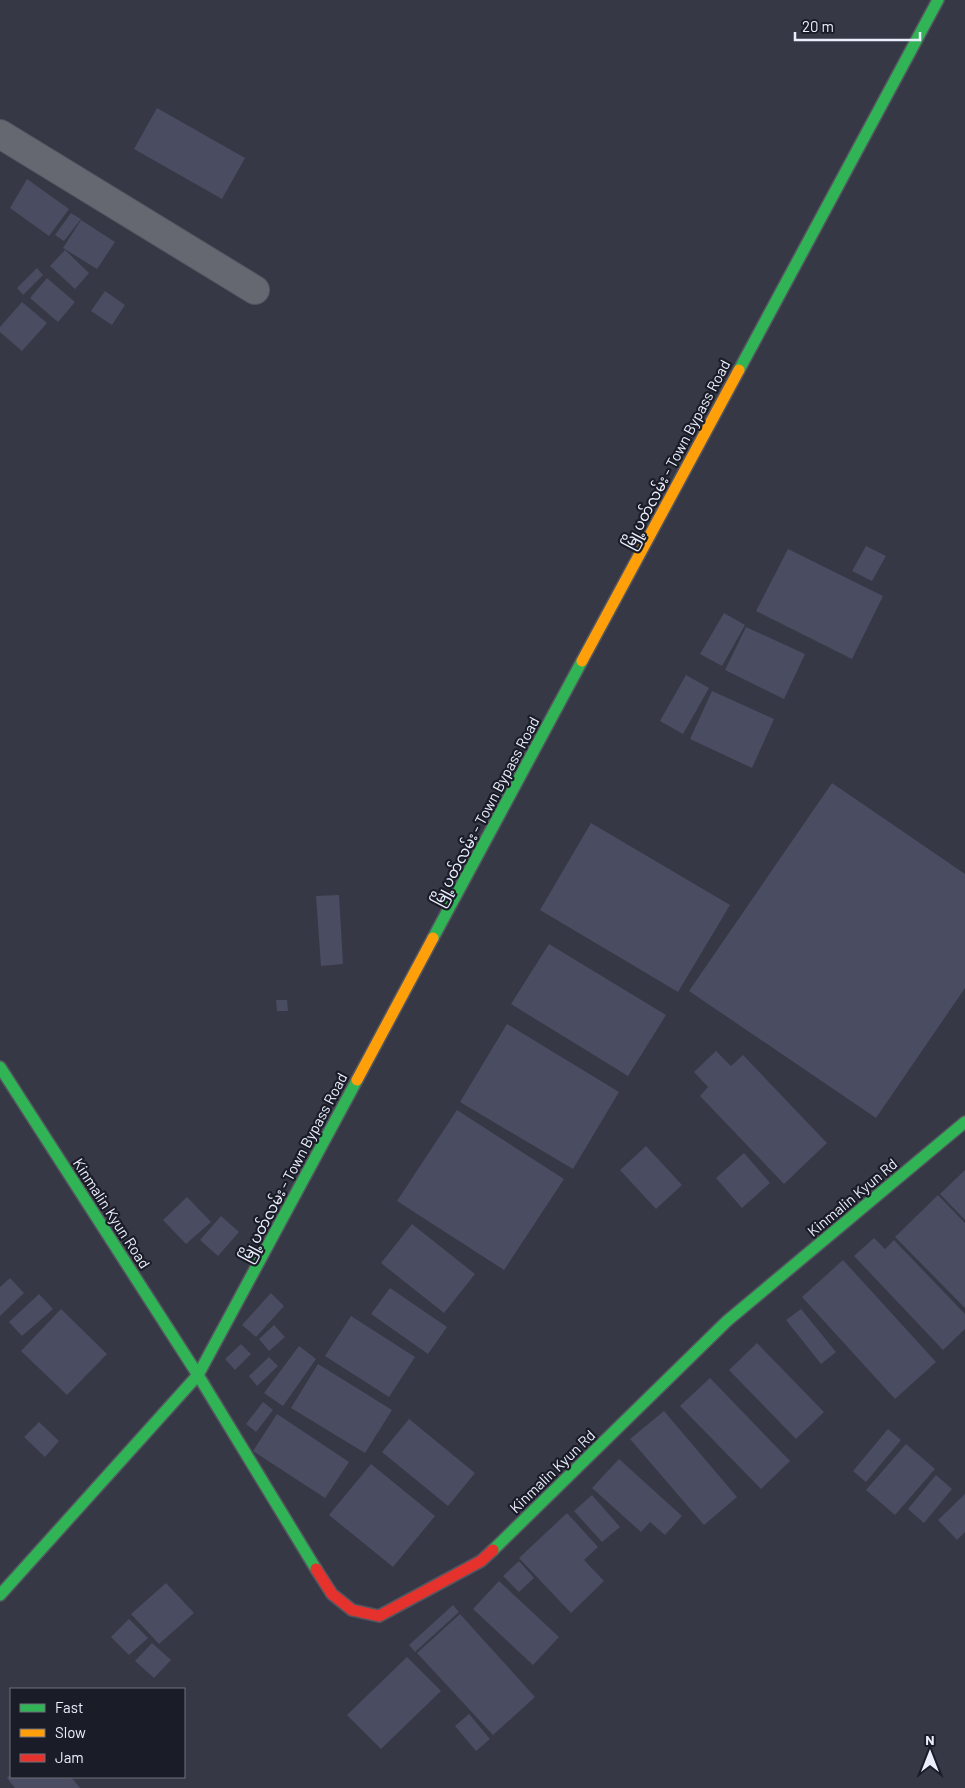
<svg xmlns="http://www.w3.org/2000/svg" width="965" height="1788" viewBox="0 0 965 1788" font-family="Barlow,'Noto Sans Myanmar',sans-serif">
<rect width="100%" height="100%" fill="#363845"/>
<!-- building -->
<path fill="#4a4c61" d="M 157,108 L 245,158 L 222,199 L 134,149 Z
M 27,179 L 69,209 L 49,236 L 10,208 Z
M 71,213 L 81,219 L 64,241 L 55,235 Z
M 81,220 L 115,242 L 97,269 L 63,248 Z
M 65,250 L 89,273 L 75,289 L 50,266 Z
M 37,268 L 43,275 L 23,295 L 17,288 Z
M 47,278 L 75,302 L 58,322 L 30,298 Z
M 105,291 L 125,305 L 112,325 L 91,311 Z
M 22,302 L 47,323 L 22,351 L 0,332 L 0,327 Z
M 866,546 L 886,556 L 872,581 L 852,571 Z
M 788,549 L 883,596 L 852,659 L 756,611 Z
M 724,613 L 745,625 L 722,666 L 700,654 Z
M 746,627 L 805,654 L 784,699 L 725,670 Z
M 686,675 L 709,688 L 683,734 L 660,721 Z
M 712,691 L 774,719 L 752,768 L 690,739 Z
M 832,783 L 965,874 L 965,988 L 876,1118 L 689,991 Z
M 591,823 L 730,905 L 678,992 L 540,910 Z
M 339,895 L 343,964 L 321,966 L 316,896 Z
M 549,944 L 666,1015 L 628,1076 L 511,1004 Z
M 276,1000 L 287,1000 L 288,1011 L 277,1011 Z
M 507,1024 L 619,1092 L 573,1169 L 460,1102 Z
M 716,1051 L 731,1066 L 743,1055 L 827,1143 L 784,1184 L 700,1096 L 708,1087 L 694,1072 Z
M 457,1110 L 564,1179 L 504,1270 L 397,1201 Z
M 646,1146 L 682,1185 L 656,1209 L 620,1170 Z
M 744,1153 L 770,1183 L 742,1208 L 716,1178 Z
M 965,1170 L 965,1220 L 940,1194 Z
M 938,1195 L 965,1223 L 965,1308 L 895,1237 Z
M 187,1197 L 211,1222 L 186,1244 L 163,1220 Z
M 221,1216 L 239,1232 L 218,1256 L 200,1240 Z
M 412,1224 L 475,1274 L 444,1313 L 381,1263 Z
M 874,1238 L 885,1249 L 894,1240 L 965,1314 L 965,1329 L 943,1350 L 854,1256 Z
M 843,1260 L 936,1362 L 895,1399 L 802,1297 Z
M 10,1278 L 24,1293 L 0,1316 L 0,1287 Z
M 390,1288 L 447,1327 L 428,1354 L 371,1314 Z
M 271,1293 L 284,1306 L 256,1337 L 242,1325 Z
M 39,1294 L 53,1309 L 22,1336 L 9,1322 Z
M 61,1309 L 107,1354 L 67,1395 L 21,1351 Z
M 801,1309 L 836,1352 L 821,1364 L 786,1320 Z
M 351,1316 L 415,1357 L 389,1397 L 325,1356 Z
M 274,1325 L 285,1337 L 269,1351 L 259,1339 Z
M 757,1343 L 824,1412 L 796,1439 L 729,1370 Z
M 241,1344 L 251,1354 L 235,1370 L 225,1359 Z
M 299,1346 L 316,1359 L 283,1406 L 264,1393 Z
M 269,1357 L 278,1366 L 257,1386 L 249,1376 Z
M 318,1364 L 392,1410 L 365,1453 L 291,1408 Z
M 710,1378 L 790,1461 L 761,1489 L 680,1406 Z
M 263,1402 L 273,1410 L 256,1432 L 246,1424 Z
M 664,1411 L 737,1497 L 704,1525 L 630,1439 Z
M 277,1414 L 349,1462 L 325,1498 L 253,1451 Z
M 409,1419 L 475,1473 L 448,1506 L 382,1452 Z
M 39,1422 L 59,1441 L 45,1457 L 24,1437 Z
M 888,1429 L 901,1440 L 866,1482 L 853,1471 Z
M 906,1444 L 935,1469 L 895,1515 L 866,1490 Z
M 619,1459 L 682,1516 L 665,1535 L 650,1522 L 641,1532 L 592,1488 Z
M 371,1464 L 435,1516 L 393,1567 L 329,1515 Z
M 936,1475 L 952,1489 L 924,1523 L 908,1509 Z
M 965,1494 L 965,1532 L 957,1540 L 938,1520 Z
M 592,1495 L 620,1527 L 602,1542 L 574,1511 Z
M 567,1513 L 598,1547 L 584,1560 L 604,1581 L 571,1613 L 519,1558 Z
M 519,1561 L 534,1578 L 519,1592 L 503,1576 Z
M 499,1581 L 559,1637 L 533,1665 L 473,1609 Z
M 166,1583 L 194,1613 L 159,1644 L 131,1614 Z
M 453,1605 L 459,1612 L 415,1652 L 409,1645 Z
M 460,1614 L 535,1697 L 493,1735 L 417,1653 Z
M 129,1619 L 148,1638 L 129,1655 L 111,1637 Z
M 152,1643 L 171,1660 L 154,1678 L 135,1661 Z
M 407,1657 L 441,1691 L 381,1749 L 347,1715 Z
M 469,1714 L 490,1739 L 476,1751 L 455,1726 Z
M 11,1774 L 11,1777 L 71,1777 L 80,1788 L 15,1788 L 7,1778 Z"/>
<g fill="none" stroke-linecap="round" stroke-linejoin="round">
<!-- street casing -->
<g stroke="#545661" stroke-width="30">
<path id="street" d="M 0,134 L 255,290"/>
</g>
<!-- fast casing -->
<g stroke="#545661" stroke-width="14">
<path id="fast" d="M 739,370 L 938,0
M 433,938 L 582,661
M 0,1067 L 198,1375 L 316,1569
M 493,1550 L 727,1321 L 965,1122
M 0,1595 L 198,1375 L 357,1080"/>
</g>
<!-- slow casing -->
<g stroke="#545661" stroke-width="14">
<path id="slow" d="M 582,661 L 739,370
M 357,1080 L 433,938"/>
</g>
<!-- jam casing -->
<g stroke="#545661" stroke-width="14">
<path id="jam" d="M 316,1569 L 332,1594 L 352,1610 L 379,1616 L 481,1561 L 493,1550"/>
</g>
<!-- street -->
<use href="#street" stroke="#666871" stroke-width="28"/>
<!-- fast -->
<use href="#fast" stroke="#30b455" stroke-width="11"/>
<!-- slow -->
<use href="#slow" stroke="#ff9f0a" stroke-width="11"/>
<!-- jam -->
<use href="#jam" stroke="#e5322d" stroke-width="11"/>
</g>
<g text-anchor="middle" dominant-baseline="central" stroke-width="4.5" stroke-linejoin="round" paint-order="stroke">
<!-- street labels -->
<g font-size="15" fill="#ebeefd" stroke="#1a1c27">
<text transform="translate(676 454) rotate(-62)">မြို့ပတ်လမ်း - Town Bypass Road</text>
<text transform="translate(485 811) rotate(-62)">မြို့ပတ်လမ်း - Town Bypass Road</text>
<text transform="translate(293 1167) rotate(-62)">မြို့ပတ်လမ်း - Town Bypass Road</text>
<text transform="translate(852 1197) rotate(-40)">Kinmalin Kyun Rd</text>
<text transform="translate(112 1213) rotate(57)">Kinmalin Kyun Road</text>
<text transform="translate(552 1471) rotate(-44)">Kinmalin Kyun Rd</text>
</g>
</g>
<!-- legend -->
<rect x="10" y="1688" width="175" height="90" fill="#1a1c27" stroke="#6e707d"/>
<rect x="20" y="1704" width="25" height="8" fill="#30b455" stroke="#6e707d"/>
<text x="55" y="1713" font-size="15" fill="#ebeefd">Fast</text>
<rect x="20" y="1729" width="25" height="8" fill="#ff9f0a" stroke="#6e707d"/>
<text x="55" y="1738" font-size="15" fill="#ebeefd">Slow</text>
<rect x="20" y="1754" width="25" height="8" fill="#e5322d" stroke="#6e707d"/>
<text x="55" y="1763" font-size="15" fill="#ebeefd">Jam</text>
<!-- north arrow -->
<g transform="translate(930 1753)" stroke="#1a1c27" stroke-width="4" paint-order="stroke">
<path d="M0-4L9 19L0 12L-9 19Z" fill="#ebeefd"/>
<text y="-8" font-size="14" font-weight="bold" text-anchor="middle" fill="#ebeefd">N</text>
</g>
<!-- scale -->
<path d="M795 32v8h125v-8" fill="none" stroke="#ebeefd" stroke-width="2.5"/>
<text x="802" y="32" font-size="15" fill="#ebeefd" stroke="#1a1c27" stroke-width="4" paint-order="stroke">20 m</text>
</svg>
